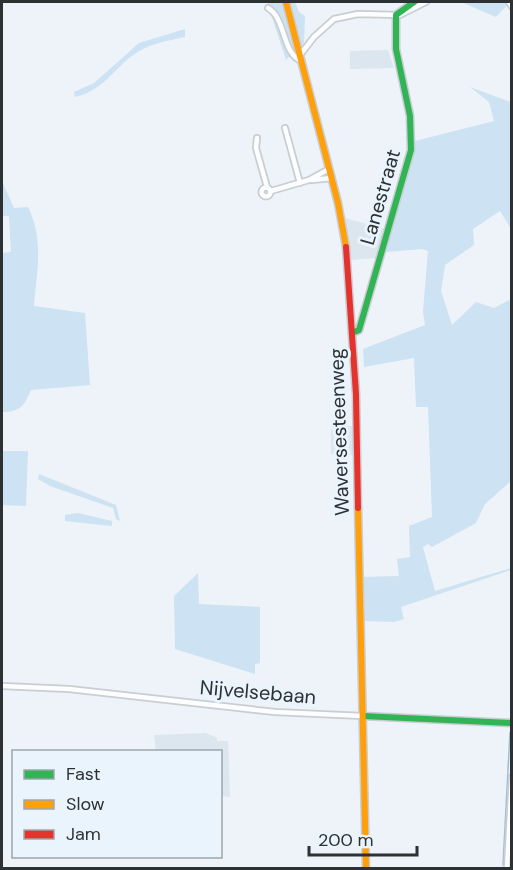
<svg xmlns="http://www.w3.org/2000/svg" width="513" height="870" viewBox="0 0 513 870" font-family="'DM Sans',sans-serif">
<rect width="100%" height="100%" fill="#edf3f8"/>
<!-- built -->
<path fill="#dbe6ef" d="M 388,50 L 394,68 L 350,69 L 350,51 Z
M 345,218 L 385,229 L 377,258 L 350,260 Z
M 335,426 L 353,426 L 353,455 L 331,454 L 331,431 Z
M 206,733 L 217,738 L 217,741 L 228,741 L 230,797 L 221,796 L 220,752 L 156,751 L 154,735 Z"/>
<!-- green -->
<path fill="#cde2f2" d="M 267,2 L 295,2 L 299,12 L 305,16 L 304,43 L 286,60 Z
M 461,2 L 507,2 L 509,3 L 496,17 Z
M 185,29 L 185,37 C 167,41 146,44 132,56 C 112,71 102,91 75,97 L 74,92 L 94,83 L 139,43 Z
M 470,87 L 511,102 L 511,229 L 500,211 L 473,229 L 474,245 L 445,265 L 441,291 L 452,325 L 476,302 L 494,308 L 511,299 L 511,481 L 485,504 L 476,523 L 432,547 L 428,544 L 423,547 L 435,591 L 511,568 L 511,570 L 401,607 L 404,619 L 394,622 L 365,621 L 363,577 L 399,576 L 397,559 L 410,557 L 409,526 L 432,517 L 428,407 L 416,407 L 414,358 L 364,367 L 363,349 L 425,325 L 423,312 L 428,251 L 422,249 L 386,252 L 415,141 L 494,121 L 489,102 Z
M 2,181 L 14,208 L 28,207 C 44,240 37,270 34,306 L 85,313 L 90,385 L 31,390 C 24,407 19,412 2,412 L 2,253 L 11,252 L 9,216 L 2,216 Z
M 2,451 L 28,451 L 26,506 L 2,505 Z
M 39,474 L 116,505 L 120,521 L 116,519 L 113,508 L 50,486 L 38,479 Z
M 78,513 L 112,521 L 112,526 L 65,521 L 65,515 Z
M 198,573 L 199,604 L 260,607 L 260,663 L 255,664 L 255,674 L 175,649 L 174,596 Z"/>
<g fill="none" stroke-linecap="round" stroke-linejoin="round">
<!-- stream -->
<path stroke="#9fbdd4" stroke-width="1.5" d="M 503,865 L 510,732"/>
<!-- street casing -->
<g stroke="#caced2" stroke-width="8">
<path id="street" d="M 509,2 L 512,7
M 268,8 C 286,18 282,55 302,61
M 300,55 L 314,37 L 334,19 L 358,14 L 400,15 L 426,2
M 285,128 L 300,183
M 257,138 L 256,148 L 267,187
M 312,180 L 332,178
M261.5 192a4.5 4.5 0 1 1 9 0a4.5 4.5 0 1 1-9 0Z
M 271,191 L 309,180 L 329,169
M 2,686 L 69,689 L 275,712 L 363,716
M 507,868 L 512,777"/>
</g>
<!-- fast casing -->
<g stroke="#caced2" stroke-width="9">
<path id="fast" d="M 352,333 L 359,330 L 411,150 L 410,116 L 396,49 L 396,15 L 414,2
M 363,716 L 512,723"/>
</g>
<!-- slow casing -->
<g stroke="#caced2" stroke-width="9">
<path id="slow" d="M 286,2 L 338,203 L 346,247
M 358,508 L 366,868"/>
</g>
<!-- jam casing -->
<g stroke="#caced2" stroke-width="9">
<path id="jam" d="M 346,247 L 356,394 L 358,508"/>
</g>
<!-- street -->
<use href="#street" stroke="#fcfdfe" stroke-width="4.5"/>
<!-- fast -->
<use href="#fast" stroke="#30b455" stroke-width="6"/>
<!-- slow -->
<use href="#slow" stroke="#ff9f0a" stroke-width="6"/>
<!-- jam -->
<use href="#jam" stroke="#e5322d" stroke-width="6"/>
</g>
<g text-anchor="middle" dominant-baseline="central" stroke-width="6" stroke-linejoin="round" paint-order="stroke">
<!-- street labels -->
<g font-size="20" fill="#2d3134" stroke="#e9f4fc">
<text transform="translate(380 197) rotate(-74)">Lanestraat</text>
<text transform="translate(339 432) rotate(-92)">Waversesteenweg</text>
<text transform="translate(258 692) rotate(5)">Nijvelsebaan</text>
</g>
</g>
<!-- border -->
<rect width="513" height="870" fill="none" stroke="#2d3134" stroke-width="6"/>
<!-- legend -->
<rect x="12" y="750" width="210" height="108" fill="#e9f4fc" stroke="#9ea6ac" stroke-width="1.5"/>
<rect x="24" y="770" width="30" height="9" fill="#30b455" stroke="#9ea6ac" stroke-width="1.5"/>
<text x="66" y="780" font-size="18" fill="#2d3134">Fast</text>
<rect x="24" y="800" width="30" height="9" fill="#ff9f0a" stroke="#9ea6ac" stroke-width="1.5"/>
<text x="66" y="810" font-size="18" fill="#2d3134">Slow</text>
<rect x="24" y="830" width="30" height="9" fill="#e5322d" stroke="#9ea6ac" stroke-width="1.5"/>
<text x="66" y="840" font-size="18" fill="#2d3134">Jam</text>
<!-- scale -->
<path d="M309 846v9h108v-9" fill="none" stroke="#2d3134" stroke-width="3"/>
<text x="318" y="846" font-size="18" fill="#2d3134" stroke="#e9f4fc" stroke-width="4.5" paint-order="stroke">200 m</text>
</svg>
